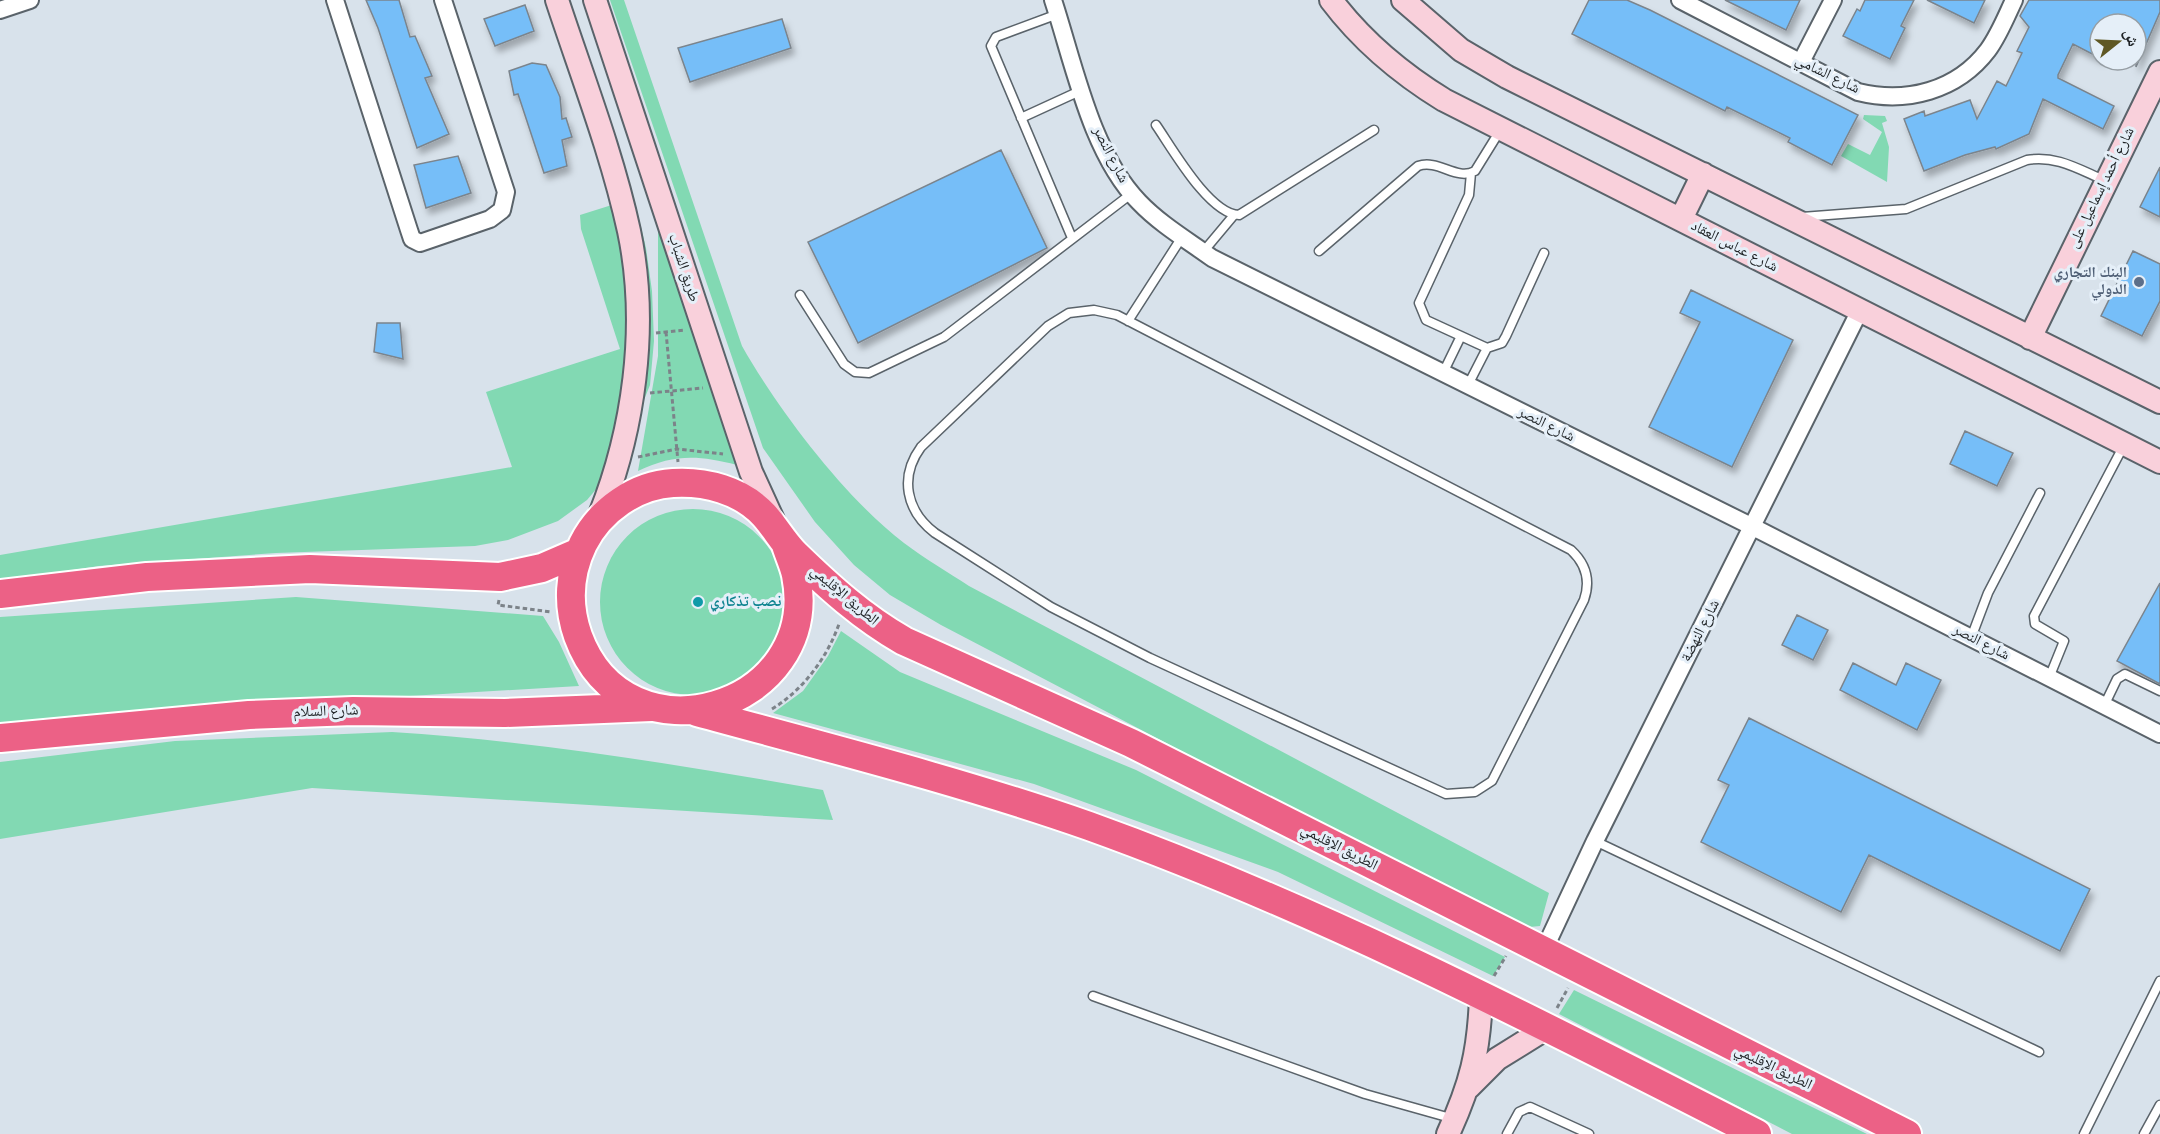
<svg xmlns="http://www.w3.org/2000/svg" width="2160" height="1134" viewBox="0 0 2160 1134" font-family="Overpass,'Noto Naskh Arabic',sans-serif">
<defs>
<filter id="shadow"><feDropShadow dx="3.5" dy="6" stdDeviation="3" flood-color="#0004"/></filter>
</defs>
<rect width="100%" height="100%" fill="#d8e2eb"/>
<!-- green -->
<path fill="#82d9b3" d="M 610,0 L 624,0 L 742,346 C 778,410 846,499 904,543 C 925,559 948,572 969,586 L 1549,893 L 1540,926 L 1519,928 L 941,625 L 890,595 L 854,565 L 815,522 L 763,448 Z
M 1864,115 L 1885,116 L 1887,121 L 1882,123 L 1889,147 L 1887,182 L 1841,156 L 1848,144 L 1870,155 L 1882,132 L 1863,119 Z
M 634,198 L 646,248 L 652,291 L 654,341 L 650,385 L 619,462 L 587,500 L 558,521 L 508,540 L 475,546 L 276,553 L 99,566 L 0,581 L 0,555 L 512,467 L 486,392 L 620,349 L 581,229 L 580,215 Z
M 658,227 L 737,465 C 698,455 674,454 638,471 L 658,356 Z
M600 602a93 93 0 1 1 186 0a93 93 0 1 1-186 0Z
M 296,597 L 543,616 L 559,642 L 579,686 L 121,713 L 0,729 L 0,617 Z
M 841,631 L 900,672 L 1136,770 L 1505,957 L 1493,976 L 1278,872 L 1034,784 L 773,713 L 803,691 L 828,656 Z
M 392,732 C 537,741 680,765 823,790 L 833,820 L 312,788 L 0,839 L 0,762 L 175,741 Z
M 1574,990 L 1867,1134 L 1792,1134 L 1559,1014 Z"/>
<!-- building -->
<path fill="#76bef8" stroke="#7b848c" stroke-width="1.5" filter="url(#shadow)" d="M 366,0 L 399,0 L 410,37 L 415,36 L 432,76 L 425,78 L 449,134 L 417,148 L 378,28 Z
M 1589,0 L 1627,0 L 1650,10 L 1858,115 L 1832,165 L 1788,142 L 1790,138 L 1727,107 L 1725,111 L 1572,34 Z
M 1725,0 L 1800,0 L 1786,30 Z
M 1865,0 L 1914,0 L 1901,26 L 1905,28 L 1890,59 L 1843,36 L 1857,9 L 1860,11 Z
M 1927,0 L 1985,0 L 1974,23 Z
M 2029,0 L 2160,0 L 2160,12 L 2136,67 L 2136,24 L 2100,24 L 2100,58 L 2073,44 L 2058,75 L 2058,78 L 2114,106 L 2103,129 L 2043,99 L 2029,134 L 1996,149 L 1995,147 L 1965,155 L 1924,171 L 1904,119 L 1924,111 L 1925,116 L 1970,100 L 1977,119 L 1997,81 L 2006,86 L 2022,53 L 2017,51 L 2029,27 L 2020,16 Z
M 525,5 L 534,31 L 495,46 L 484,19 Z
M 782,19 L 791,48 L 690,82 L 678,48 Z
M 532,63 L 546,65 L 560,97 L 562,119 L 566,118 L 572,137 L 562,140 L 567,166 L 544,173 L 518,94 L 514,95 L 509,71 Z
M 1001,150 L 1047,248 L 858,343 L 808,242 Z
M 458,156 L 471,193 L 426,208 L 414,165 Z
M 2160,167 L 2160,217 L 2140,207 Z
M 2133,251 L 2160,264 L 2160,301 L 2142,336 L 2101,316 Z
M 1691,290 L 1793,340 L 1732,467 L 1649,427 L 1700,322 L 1680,313 Z
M 377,323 L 400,323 L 403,359 L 374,352 Z
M 1965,431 L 2013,453 L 1997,486 L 1950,464 Z
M 2160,583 L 2160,684 L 2117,661 Z
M 1797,615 L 1828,630 L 1813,660 L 1782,645 Z
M 1853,663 L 1896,685 L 1906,663 L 1941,680 L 1917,730 L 1840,690 Z
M 1749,718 L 2090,889 L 2060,951 L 1869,855 L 1841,912 L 1701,842 L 1729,785 L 1718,780 Z"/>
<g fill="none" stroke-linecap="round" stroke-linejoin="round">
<!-- lane casing -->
<g stroke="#5a636a" stroke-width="11">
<path id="lane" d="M 1058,14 L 996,37 L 991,46 L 1072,238
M 1021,118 L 1082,90
M 1156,125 C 1172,148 1209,214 1239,215 L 1374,130
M 1471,173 L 1469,195 L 1419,303 L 1426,320 L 1487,348 L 1502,343 L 1506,336 L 1544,253
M 1802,217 L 1906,209 L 2027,160 C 2056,155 2078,169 2104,180
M 1319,251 L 1418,166 C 1439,159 1456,181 1475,171 L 1501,129
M 1203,252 L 1234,215
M 800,295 L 844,364 L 855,372 L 869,373 L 944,337 L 1131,194
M 1094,310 L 1117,315 L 1571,550 C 1586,564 1591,580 1584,600 L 1492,781 L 1475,792 L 1446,794 L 1150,658 L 1051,607 L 935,533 C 906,511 899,477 921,447 L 1048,326 L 1069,313 Z
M 1128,321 L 1182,237
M 1443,373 L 1461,336
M 1468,385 L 1487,348
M 1971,638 L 1988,593 L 2040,493
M 2049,678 L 2064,641 L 2035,624 L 2034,616 L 2124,445
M 2104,706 L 2117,679 L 2125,674 L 2160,691
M 1595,841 L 2039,1052
M 1093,996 L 1365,1094 L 1454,1119
M 1507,1134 L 1519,1112 L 1530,1107 L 1589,1134
M 2084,1134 L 2160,981
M 2144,1134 L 2160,1105"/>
</g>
<!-- street casing -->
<g stroke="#5a636a" stroke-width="20">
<path id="street" d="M 335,0 L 409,230 L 412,239 L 420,243 L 490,219 L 502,210 L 506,192 L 443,0
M 1053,0 C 1074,64 1091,153 1139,202 C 1160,224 1187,240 1212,258 L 1753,527 L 2160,734
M 1680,0 L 1858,92 C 1906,104 1957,91 1988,50 C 1999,35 2006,17 2014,0
M 0,10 L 30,0
M 1801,62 L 1833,0
M 1543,952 L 1595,841 L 1860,310"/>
</g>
<!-- secondary casing -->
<g stroke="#5a636a" stroke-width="26">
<path id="secondary" d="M 557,0 C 582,76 612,153 629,231 C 649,326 634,433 597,522
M 595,0 L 751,472 L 773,520
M 1331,0 C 1362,41 1400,73 1444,100 L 2160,462
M 1403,0 L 1461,50 L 1507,77 L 2160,402
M 1681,219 L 1703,174
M 2030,338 L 2160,72
M 1469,1087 L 1497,1059 L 1547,1028
M 1448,1134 C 1471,1084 1479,1052 1481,997"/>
</g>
<!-- highway casing -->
<g stroke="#fff" stroke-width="32">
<path id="highway" d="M 786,545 C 789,555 794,565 796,575 C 823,709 626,768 578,636 C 567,605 569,573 583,544 C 600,510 636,485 673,483 C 705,481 741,490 764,515 C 775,527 783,542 795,554 C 829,587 862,617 904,641 L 1131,743 L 1907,1134
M 0,594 L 147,577 L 310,569 L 500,577 L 542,568 L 579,552
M 697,712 C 829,748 960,781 1089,826 C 1320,909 1539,1023 1757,1134
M 0,738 L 249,715 L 353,711 L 505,713 L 651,707"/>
</g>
<!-- path -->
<path stroke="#7c8389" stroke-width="3" stroke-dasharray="4.5 3" stroke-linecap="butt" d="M 666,332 L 678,462
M 656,333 L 685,330
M 650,393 L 703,388
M 638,457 L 677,449 L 723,454
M 499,600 L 498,605 L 551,612
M 772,709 C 803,690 827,658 839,624
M 1494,976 L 1506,956
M 1557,1008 L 1568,988"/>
<!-- lane -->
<use href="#lane" stroke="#fff" stroke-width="8"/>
<!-- street -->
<use href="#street" stroke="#fff" stroke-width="16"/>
<!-- secondary -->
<use href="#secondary" stroke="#f9d0db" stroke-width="22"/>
<!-- highway -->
<use href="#highway" stroke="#ec6186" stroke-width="28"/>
</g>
<!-- markers -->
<circle fill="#5c6f8a" stroke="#e5eff8" stroke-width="2" cx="2139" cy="282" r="6"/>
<circle fill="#0f9aa8" stroke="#e5eff8" stroke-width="2" cx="698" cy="602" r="6"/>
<g text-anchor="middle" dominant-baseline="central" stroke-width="6" stroke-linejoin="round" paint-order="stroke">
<!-- street labels -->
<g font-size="15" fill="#202427" stroke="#e5eff8">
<text transform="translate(1827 75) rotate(26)">شارع الشامي</text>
<text transform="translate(1110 155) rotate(63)">شارع النصر</text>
<text transform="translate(2102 188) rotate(-64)">شارع أحمد إسماعيل على</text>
<text transform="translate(1734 247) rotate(27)">شارع عباس العقاد</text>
<text transform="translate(683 268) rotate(72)">طريق الشباب</text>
<text transform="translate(1546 425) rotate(26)">شارع النصر</text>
<text transform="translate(844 596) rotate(40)">الطريق الإقليمي</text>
<text transform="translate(1701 631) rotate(-63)">شارع النهضة</text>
<text transform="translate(1981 643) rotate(27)">شارع النصر</text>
<text transform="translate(326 712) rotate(-2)">شارع السلام</text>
<text transform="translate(1339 848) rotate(27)">الطريق الإقليمي</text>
<text transform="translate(1773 1068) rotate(26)">الطريق الإقليمي</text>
</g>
<!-- service labels -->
<g font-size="15" font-weight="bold" fill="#4e5e75" stroke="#e5eff8" text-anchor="end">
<text x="2127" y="273">البنك التجاري<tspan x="2127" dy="17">الدولي</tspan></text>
</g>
<!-- culture labels -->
<g font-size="15" font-weight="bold" fill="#0d838f" stroke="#e5eff8" text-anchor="start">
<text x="710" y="602">نصب تذكاري</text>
</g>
</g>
<!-- north arrow -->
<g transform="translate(2118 42) rotate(72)"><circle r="28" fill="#e5eff8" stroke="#969ea4" stroke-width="1.5"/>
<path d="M0-4.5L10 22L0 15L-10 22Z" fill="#5f5824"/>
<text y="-9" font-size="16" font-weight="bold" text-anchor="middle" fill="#202427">ش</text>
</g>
</svg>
